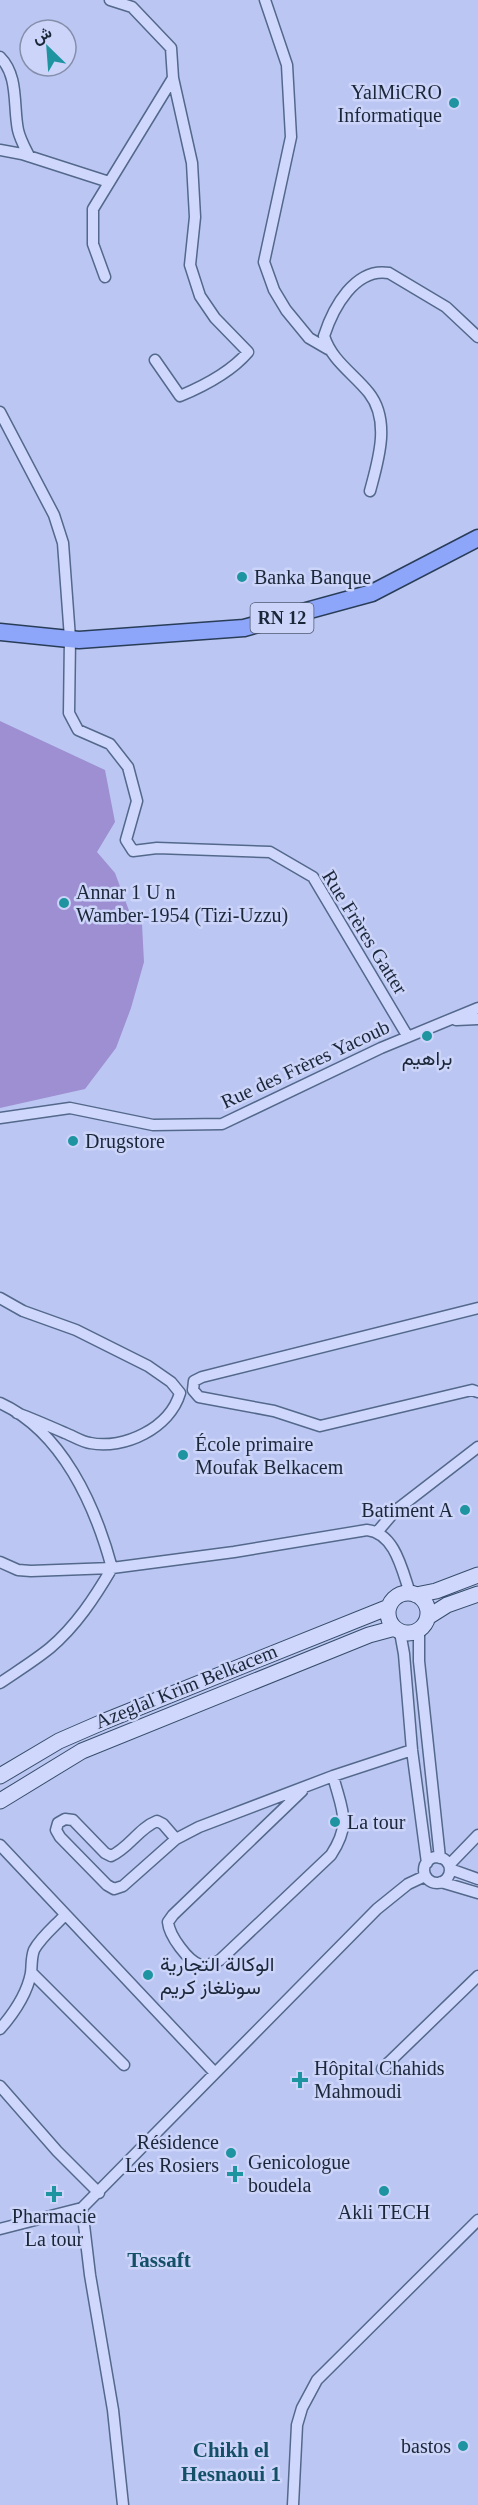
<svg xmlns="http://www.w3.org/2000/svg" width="478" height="2505" viewBox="0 0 478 2505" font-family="'Times New Roman',Vazirmatn,serif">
<rect width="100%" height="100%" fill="#bbc7f2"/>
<!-- garden -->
<path fill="#9d8fd1" d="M 0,721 L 105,770 L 115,822 L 97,852 L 115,873 L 131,916 L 142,924 L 144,962 L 131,1008 L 116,1048 L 85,1089 L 0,1108 Z"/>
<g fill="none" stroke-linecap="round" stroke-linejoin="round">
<!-- minor casing -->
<g stroke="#53688b" stroke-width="13">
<path id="minor" d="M 265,0 L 287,65 L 291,137 L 264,262 L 274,290 L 286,310 L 309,338 L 328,349
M 0,57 C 19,76 13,106 18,130 C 20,139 25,148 29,156
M 0,150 L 22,154 L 109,182
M 105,277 L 93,244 L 93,209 L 173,78 L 171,48 L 132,7 L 110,0
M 155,360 L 180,396 C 204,386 231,372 248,352 L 215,318 L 200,296 L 190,265 L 195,217 L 192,163 L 173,78
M 0,412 L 54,515 L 63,543 L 70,638 L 69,713 L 78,730 L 110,744 L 128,767 L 137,801 L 126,840 L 133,851 L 157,848 L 270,852 L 313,877 L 408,1037
M 370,491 C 378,461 391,421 369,393 C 353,373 332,361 324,336 C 333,308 355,267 389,273 L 446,307 L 478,337
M 456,1020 L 478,1019
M 0,1118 L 70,1108 L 153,1125 L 222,1124 L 381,1048 L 478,1008
M 0,1298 L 23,1311 L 76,1330 L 148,1366 L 171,1382 L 180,1393 C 170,1428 124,1450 90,1443 C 82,1442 73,1436 65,1433 C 49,1426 33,1419 17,1413
M 478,1308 L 202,1377 L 194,1381 L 193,1390 L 199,1397 L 274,1411 L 320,1426 L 472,1390 L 478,1392
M 0,1403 C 62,1431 95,1505 112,1568 C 95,1597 76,1626 50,1648 C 34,1661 16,1672 0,1683
M 378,1531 L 395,1511 L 478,1447
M 0,1562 L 18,1570 L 31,1571 L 112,1568 L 234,1552 L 367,1530 C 395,1533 402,1570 410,1593
M 419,1630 L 419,1661 L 440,1858
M 400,1632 L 404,1654 L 412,1750 L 427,1863
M 302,1791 L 173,1915 L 168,1922 C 169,1935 188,1962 201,1965 C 208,1966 214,1963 220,1960 L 331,1855 C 352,1823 342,1811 333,1776
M 176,1839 L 163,1824 L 157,1821 C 139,1828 129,1848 111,1856 L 105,1853 L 73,1820 L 65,1819 L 58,1823 L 56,1830 L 60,1837 L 107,1885 L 114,1889 L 123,1886 L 176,1839 L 199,1827 L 333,1776 L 412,1750
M 0,1845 L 214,2072
M424 1870a13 13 0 1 1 26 0a13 13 0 1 1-26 0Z
M 449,1865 L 478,1835
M 450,1869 L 478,1879
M 441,1882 L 478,1893
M 31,1972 L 124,2065
M 0,2029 C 14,2013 27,1994 31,1973 C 32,1965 31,1958 34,1950 C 41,1937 55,1926 65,1915
M 382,2069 L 478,1976
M 0,2086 L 57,2151 L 99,2193
M 82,2208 L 90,2275 L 113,2410 L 123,2505
M 0,2229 L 82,2208 L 377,1909 L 408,1884 L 425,1876
M 293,2505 L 297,2425 L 302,2408 L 317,2380 L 478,2220"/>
</g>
<!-- secondary casing -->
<g stroke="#374d6c" stroke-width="17">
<path id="secondary" d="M388 1613a20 20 0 1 1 40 0a20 20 0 1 1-40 0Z
M 416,1595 L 436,1591 L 478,1575
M 428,1617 L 447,1605 L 478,1594
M 0,1776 L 59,1741 L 105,1721 L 389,1607
M 0,1801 L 82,1751 L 369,1635 L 395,1628"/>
</g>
<!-- primary casing -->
<g stroke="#293d58" stroke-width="19">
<path id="primary" d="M 0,632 L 79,640 L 244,628 L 372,593 L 478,538"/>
</g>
<!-- minor -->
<use href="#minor" stroke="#cfd8fc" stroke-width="10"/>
<!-- secondary -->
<use href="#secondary" stroke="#cfd8fc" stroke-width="15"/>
<!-- primary -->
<use href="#primary" stroke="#8ea6fa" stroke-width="16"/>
</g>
<!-- markers -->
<g fill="#1e94a0" stroke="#ccd4f9" stroke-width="2">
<circle cx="454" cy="103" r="6"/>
<circle cx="242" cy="577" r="6"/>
<circle cx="64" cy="903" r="6"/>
<circle cx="427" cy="1036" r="6"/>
<circle cx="73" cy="1141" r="6"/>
<circle cx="183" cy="1455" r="6"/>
<circle cx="465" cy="1510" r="6"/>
<circle cx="335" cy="1822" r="6"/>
<circle cx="148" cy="1975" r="6"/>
<path d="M297 2071h6v6h6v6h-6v6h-6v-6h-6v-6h6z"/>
<circle cx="231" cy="2153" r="6"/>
<path d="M232 2165h6v6h6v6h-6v6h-6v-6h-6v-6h6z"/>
<circle cx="384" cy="2191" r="6"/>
<path d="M51 2185h6v6h6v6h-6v6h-6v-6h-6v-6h6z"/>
<circle cx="463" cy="2446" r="6"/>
</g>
<g text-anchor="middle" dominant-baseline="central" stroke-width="5" stroke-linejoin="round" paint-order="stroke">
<!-- shield labels -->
<rect fill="#ccd4f9" stroke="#4f5b72" stroke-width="1.5" x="250.5" y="603" width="63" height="30" rx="4.5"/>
<g font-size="18" font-weight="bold" fill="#1a2738">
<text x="282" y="618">RN 12</text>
</g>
<!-- poi labels -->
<g font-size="20" fill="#1a2738" stroke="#ccd4f9" text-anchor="start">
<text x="442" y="92" text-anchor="end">YalMiCRO<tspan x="442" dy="23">Informatique</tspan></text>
<text x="254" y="577">Banka Banque</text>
<text x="76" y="892">Annar 1 U n<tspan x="76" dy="23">Wamber-1954 (Tizi-Uzzu)</tspan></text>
<text x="427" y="1058" text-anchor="middle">براهيم</text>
<text x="85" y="1141">Drugstore</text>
<text x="195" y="1444">École primaire<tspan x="195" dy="23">Moufak Belkacem</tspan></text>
<text x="453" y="1510" text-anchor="end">Batiment A</text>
<text x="347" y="1822">La tour</text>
<text x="160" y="1964">الوكالة التجارية<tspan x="160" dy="23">سونلغاز كريم</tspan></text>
<text x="314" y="2068">Hôpital Chahids<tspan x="314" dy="23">Mahmoudi</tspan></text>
<text x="219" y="2142" text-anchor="end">Résidence<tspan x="219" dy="23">Les Rosiers</tspan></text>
<text x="248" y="2162">Genicologue<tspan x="248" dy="23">boudela</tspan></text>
<text x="384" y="2212" text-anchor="middle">Akli TECH</text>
<text x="54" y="2216" text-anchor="middle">Pharmacie<tspan x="54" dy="23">La tour</tspan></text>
<text x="451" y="2446" text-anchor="end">bastos</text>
</g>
<!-- street labels -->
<g font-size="20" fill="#1a2738" stroke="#ccd4f9">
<text transform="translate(365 932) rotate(58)">Rue Frères Gatter</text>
<text transform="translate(305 1064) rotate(-25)">Rue des Frères Yacoub</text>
<text transform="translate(186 1686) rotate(-22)">Azeglal Krim Belkacem</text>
</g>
<!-- neighbourhood labels -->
<g font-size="21" font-weight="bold" fill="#155069" stroke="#ccd4f9">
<text x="159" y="2260">Tassaft</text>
<text x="231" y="2450">Chikh el<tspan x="231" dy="24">Hesnaoui 1</tspan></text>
</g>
</g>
<!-- north arrow -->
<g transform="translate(48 48) rotate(335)"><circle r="28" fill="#ccd4f9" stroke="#858fac" stroke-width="1.5"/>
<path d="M0-4.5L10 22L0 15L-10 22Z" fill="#1e94a0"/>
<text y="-9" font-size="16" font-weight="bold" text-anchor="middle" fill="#1a2738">ش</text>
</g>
</svg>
